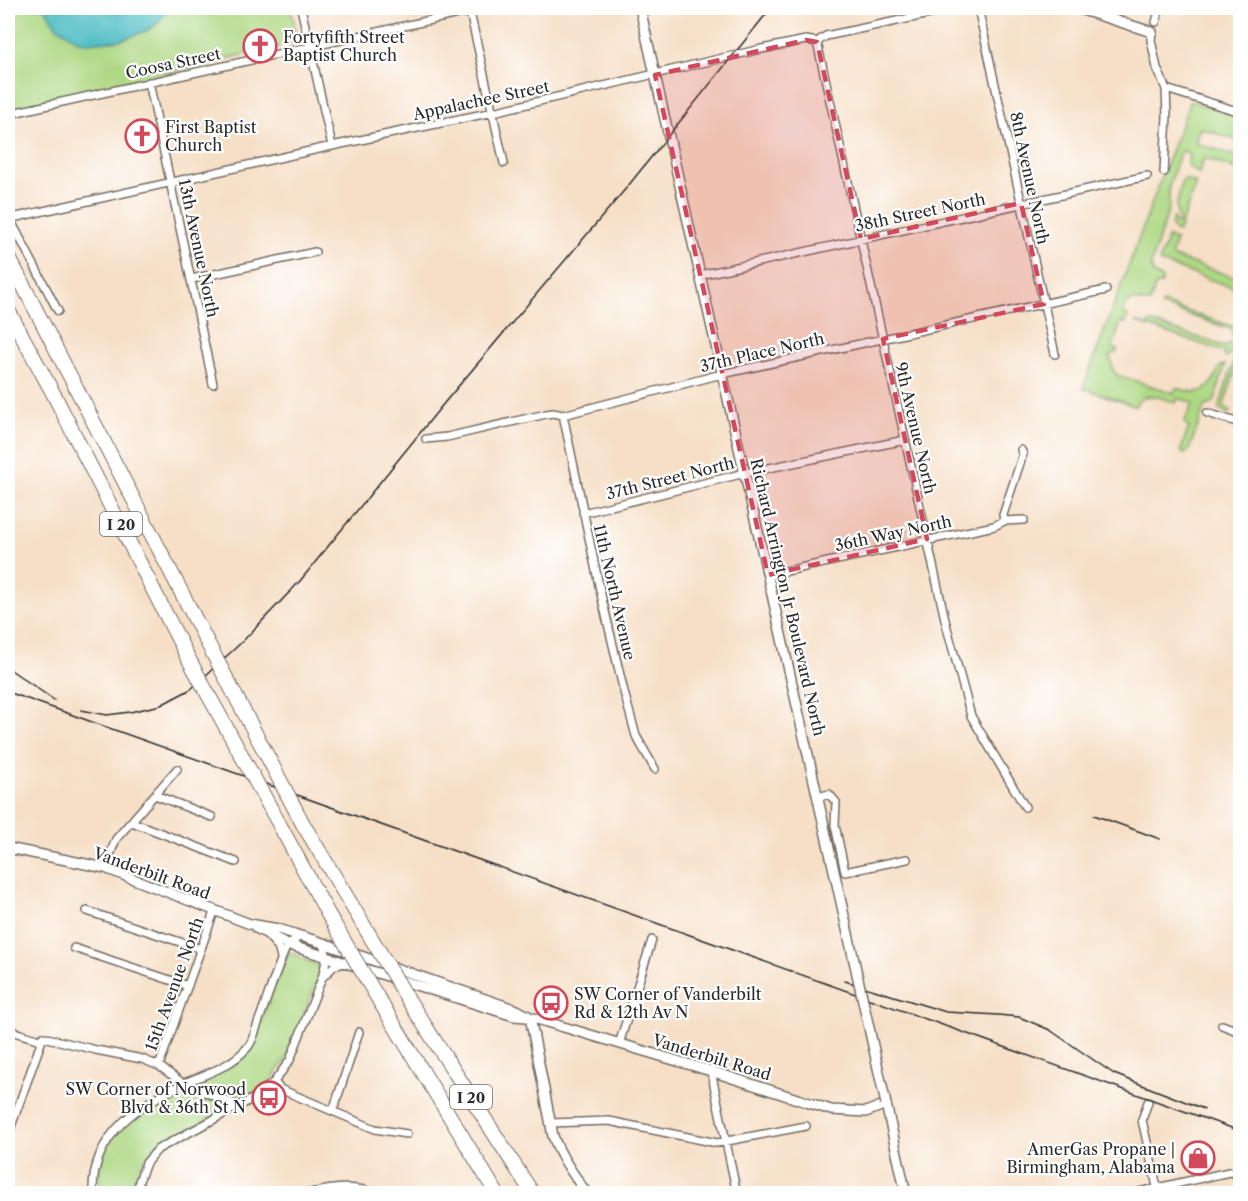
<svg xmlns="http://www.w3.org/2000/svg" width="1248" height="1201" viewBox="0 0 1248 1201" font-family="'Libre Caslon Text',serif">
<rect width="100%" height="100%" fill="#fff"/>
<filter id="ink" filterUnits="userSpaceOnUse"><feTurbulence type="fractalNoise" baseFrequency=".0167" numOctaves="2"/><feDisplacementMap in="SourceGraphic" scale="12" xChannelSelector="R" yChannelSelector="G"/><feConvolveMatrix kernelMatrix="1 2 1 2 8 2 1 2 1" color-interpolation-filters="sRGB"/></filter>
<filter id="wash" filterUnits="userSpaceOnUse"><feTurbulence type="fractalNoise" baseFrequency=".008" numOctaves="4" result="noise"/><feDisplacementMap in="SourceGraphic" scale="24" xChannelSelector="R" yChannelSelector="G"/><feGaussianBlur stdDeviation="1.35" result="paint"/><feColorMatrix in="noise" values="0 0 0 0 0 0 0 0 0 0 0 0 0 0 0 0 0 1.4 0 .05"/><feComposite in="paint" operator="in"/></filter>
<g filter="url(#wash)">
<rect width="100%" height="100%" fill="#f6dfc6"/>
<!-- green -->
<path fill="#aed884" stroke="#6c8258" stroke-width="1.5" d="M 8,8 L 291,8 L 298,42 L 8,110 Z
M 1190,101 L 1240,116 L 1240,145 L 1236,140 L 1200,128 L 1195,143 L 1240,157 L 1240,171 L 1204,158 L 1199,174 L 1187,165 L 1189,153 L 1181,151 L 1169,186 L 1169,208 L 1151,264 L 1153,273 L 1162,279 L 1162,284 L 1155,286 L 1150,303 L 1133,300 L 1126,304 L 1123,314 L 1128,316 L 1126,323 L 1121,322 L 1112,348 L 1117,350 L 1116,353 L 1110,355 L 1113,370 L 1117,375 L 1174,393 L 1176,388 C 1204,397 1209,391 1220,366 L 1225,365 L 1214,402 L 1210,405 L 1205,406 L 1189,450 L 1185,454 L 1182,453 L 1181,450 L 1189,427 L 1184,423 L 1193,403 L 1178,398 L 1176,403 C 1160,398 1146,389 1135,406 L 1083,388 Z
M 1185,179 L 1196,183 L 1179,231 L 1176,232 L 1171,226 L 1173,218 L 1176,224 L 1179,224 L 1176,207 L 1182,181 Z
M 1168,237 L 1176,240 L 1171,256 L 1240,279 L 1240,290 L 1159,262 Z
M 1163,303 L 1234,327 L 1238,322 L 1240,325 L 1236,335 L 1232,335 L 1233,330 L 1162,306 L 1161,305 Z
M 1135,322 L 1148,326 L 1150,322 L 1227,347 L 1229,343 L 1233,346 L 1229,356 L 1226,358 L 1224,356 L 1225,352 Z
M 1240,342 L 1240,356 L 1223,408 L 1232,411 L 1228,414 L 1219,410 L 1219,407 Z
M 290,953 L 322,967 L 287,1058 L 271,1080 L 252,1095 L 154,1148 L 141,1164 L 134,1186 L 134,1193 L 99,1194 L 99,1171 L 103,1155 L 116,1132 L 140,1110 L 237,1063 L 251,1049 L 281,968 Z"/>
<!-- water -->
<path fill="#50bec5" stroke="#3e7478" stroke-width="1.5" d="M 45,8 L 169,8 L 157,24 L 146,31 L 120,40 L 87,43 L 78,41 L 55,25 Z"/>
</g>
<g filter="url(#ink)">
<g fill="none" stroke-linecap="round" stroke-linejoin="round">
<!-- minor casing -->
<g stroke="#726a61" stroke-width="10">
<path id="minor" d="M 301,8 L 332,146
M 469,8 L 504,163
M 978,8 L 1055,354
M 1156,22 L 1160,8
M 1152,32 L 1151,40 L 1157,68 L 1166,89 L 1167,116 L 1164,172
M 817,42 L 946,624 L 971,716 L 1025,807
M 149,82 L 213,384
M 1166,89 L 1240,112
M 8,114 L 485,8
M 8,207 L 10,219 L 58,311
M 8,219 L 332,146 L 493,112 L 757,50 L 806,40 L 817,42 L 826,36 L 958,8
M 700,275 L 1147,176
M 192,279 L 315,252
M 1207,413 L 1240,423
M 563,415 L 600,590 L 624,692 L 636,736 L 655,769
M 426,439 L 447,437 L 546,414 L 553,413 L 563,415 L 722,374 L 1106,290
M 583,513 L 745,473 L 905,440
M 1004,521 L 1003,515 L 1023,454 L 1021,450
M 768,575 L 994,526 L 1004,521 L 1024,520
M 155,795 L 212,817
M 818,797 L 829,794 L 836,802 L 835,825 L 845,872 L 907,859
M 132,822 L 236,862
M 105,868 L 116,839 L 177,769
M 87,911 L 201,949
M 269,937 L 278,947 L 281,958
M 74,948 L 188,986
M 324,976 L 334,966 L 344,963
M 1222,1025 L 1240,1032
M 8,1030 L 40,1040 L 43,1037 L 96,1050 L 142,1059 L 159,1066 L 184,1084 L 240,1106
M 619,1044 L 652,940
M 159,1066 L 214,912
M 711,1071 L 737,1194
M 274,1082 L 280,1089 L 375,1129 L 407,1134
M 1148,1102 L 1142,1120 L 1157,1187
M 333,1111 L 359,1032
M 550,1123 L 609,1121 L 717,1143 L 806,1126
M 8,1135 L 43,1037
M 93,1194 C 91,1134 139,1104 187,1082 C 209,1073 231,1066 247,1048 C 253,1042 255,1031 258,1023 C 267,999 275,974 285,950 L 293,941 L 301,936
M 138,1194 L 139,1181 L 146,1163 L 158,1149 L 254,1098 L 274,1082 L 290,1060 L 322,978 L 327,957 L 323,943
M 305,1194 C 330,1189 353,1184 377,1194
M 1130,1194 L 1229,1172 L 1236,1173"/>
</g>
<!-- tertiary casing -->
<g stroke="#726a61" stroke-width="12">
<path id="tertiary" d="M 640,8 L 820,808
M 1076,8 L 1152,32
M 8,848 L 105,868 L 250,924 L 278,929 L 323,943 L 517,1010 L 530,1017 L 711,1071 L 831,1110 L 866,1112 L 886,1104 L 906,1194
M 256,928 L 289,945 L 514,1016 L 527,1017
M 530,1017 L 553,1136 C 561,1158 574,1175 587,1194
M 1236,1173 L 1240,1181"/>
</g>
<!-- motorway casing -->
<g stroke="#726a61" stroke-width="16">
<path id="motorway" d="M 8,256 L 206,640
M 8,310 L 53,393 L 187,656
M 272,811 L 328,914
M 303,824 L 367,931
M 379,1000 L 497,1194
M 409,1001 L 533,1194"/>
</g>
<!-- minor -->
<use href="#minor" stroke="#fff" stroke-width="7"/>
<!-- tertiary -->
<use href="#tertiary" stroke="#fff" stroke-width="9"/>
<!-- motorway -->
<use href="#motorway" stroke="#fff" stroke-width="14"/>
<!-- rail -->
<path stroke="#2b2b2b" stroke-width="1.5" d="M 8,668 L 54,700
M 8,692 L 1240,1131
M 81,710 L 107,715 L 130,712 L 161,705 L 191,689 L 243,641 L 300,581 L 445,402 L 628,186 L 771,8
M 1094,815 L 1160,839
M 845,981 L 946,1012 L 998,1015 L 1019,1017 L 1050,1030 L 1114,1074 L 1204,1109"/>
<!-- tertiary-bridge casing -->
<g stroke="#726a61" stroke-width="12" stroke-linecap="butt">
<path id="tertiary-bridge" d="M 820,808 L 886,1104"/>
</g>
<!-- motorway-bridge casing -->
<g stroke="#726a61" stroke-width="16" stroke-linecap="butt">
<path id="motorway-bridge" d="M 206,640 L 303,824
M 187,656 L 272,811
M 328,914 L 379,1000
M 367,931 L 409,1001"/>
</g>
<!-- tertiary-bridge -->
<use href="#tertiary-bridge" stroke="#fff" stroke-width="9"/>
<!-- motorway-bridge -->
<use href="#motorway-bridge" stroke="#fff" stroke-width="14"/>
</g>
</g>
<!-- marked area -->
<path fill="#d1495b" fill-opacity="0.2" stroke="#d1495b" stroke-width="4.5" stroke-dasharray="12 8" stroke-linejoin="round" d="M 806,40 L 817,42 L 861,239 L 1021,203 L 1044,304 L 883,339 L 927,539 L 768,575 L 655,75 Z"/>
<!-- icons -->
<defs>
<g id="church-ring" transform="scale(1.725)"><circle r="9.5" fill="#fff" stroke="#d1495b" stroke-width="1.5"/><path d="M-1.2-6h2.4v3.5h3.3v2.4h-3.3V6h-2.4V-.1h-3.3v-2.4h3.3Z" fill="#d1495b"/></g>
<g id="bus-ring" transform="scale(1.725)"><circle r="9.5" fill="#fff" stroke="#d1495b" stroke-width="1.5"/><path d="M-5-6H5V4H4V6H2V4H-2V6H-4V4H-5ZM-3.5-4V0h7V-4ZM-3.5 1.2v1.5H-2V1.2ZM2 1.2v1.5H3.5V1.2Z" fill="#d1495b"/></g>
<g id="shop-ring" transform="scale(1.725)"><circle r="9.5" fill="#fff" stroke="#d1495b" stroke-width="1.5"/><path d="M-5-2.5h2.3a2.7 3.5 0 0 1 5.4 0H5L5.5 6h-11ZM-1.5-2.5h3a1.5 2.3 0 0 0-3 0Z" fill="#d1495b"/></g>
</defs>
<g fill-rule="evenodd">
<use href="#church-ring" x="260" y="46"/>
<use href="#church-ring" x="142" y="136"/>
<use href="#bus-ring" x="551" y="1003"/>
<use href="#bus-ring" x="269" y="1098"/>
<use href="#shop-ring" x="1198" y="1158"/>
</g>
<g text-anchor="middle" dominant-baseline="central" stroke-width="4.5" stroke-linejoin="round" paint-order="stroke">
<!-- shield labels -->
<g fill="#fff" stroke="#6b6b6b" stroke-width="1.5">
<rect x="100" y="512" width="42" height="24" rx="4.5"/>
<rect x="450" y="1085" width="42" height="24" rx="4.5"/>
</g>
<g font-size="15" font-weight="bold" fill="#2b2b2b">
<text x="121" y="524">I 20</text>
<text x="471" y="1097">I 20</text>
</g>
<!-- poi labels -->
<g font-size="16" fill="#2b2b2b" stroke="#fff" text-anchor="start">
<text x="283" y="37">Fortyfifth Street<tspan x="283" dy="18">Baptist Church</tspan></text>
<text x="165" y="127">First Baptist<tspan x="165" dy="18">Church</tspan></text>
<text x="574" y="994">SW Corner of Vanderbilt<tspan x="574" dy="18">Rd &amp; 12th Av N</tspan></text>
<text x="246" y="1089" text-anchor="end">SW Corner of Norwood<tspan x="246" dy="18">Blvd &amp; 36th St N</tspan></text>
<text x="1175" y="1149" text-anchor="end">AmerGas Propane |<tspan x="1175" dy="18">Birmingham, Alabama</tspan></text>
</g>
<!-- street labels -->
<g font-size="16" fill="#2b2b2b" stroke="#fff">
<text transform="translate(173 63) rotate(-12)">Coosa Street</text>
<text transform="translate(481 100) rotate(-12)">Appalachee Street</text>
<text transform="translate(1030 178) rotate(78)">8th Avenue North</text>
<text transform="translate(920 212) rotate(-12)">38th Street North</text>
<text transform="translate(199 248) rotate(78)">13th Avenue North</text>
<text transform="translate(762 352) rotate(-13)">37th Place North</text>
<text transform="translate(916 428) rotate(77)">9th Avenue North</text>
<text transform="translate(670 478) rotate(-14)">37th Street North</text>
<text transform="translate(893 533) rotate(-12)">36th Way North</text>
<text transform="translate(615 592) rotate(77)">11th North Avenue</text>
<text transform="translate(788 597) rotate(77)">Richard Arrington Jr Boulevard North</text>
<text transform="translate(152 873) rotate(20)">Vanderbilt Road</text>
<text transform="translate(174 984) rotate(-70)">15th Avenue North</text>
<text transform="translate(712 1057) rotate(17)">Vanderbilt Road</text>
</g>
</g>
<!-- margin -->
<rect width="1248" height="1201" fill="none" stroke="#fff" stroke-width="30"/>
</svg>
